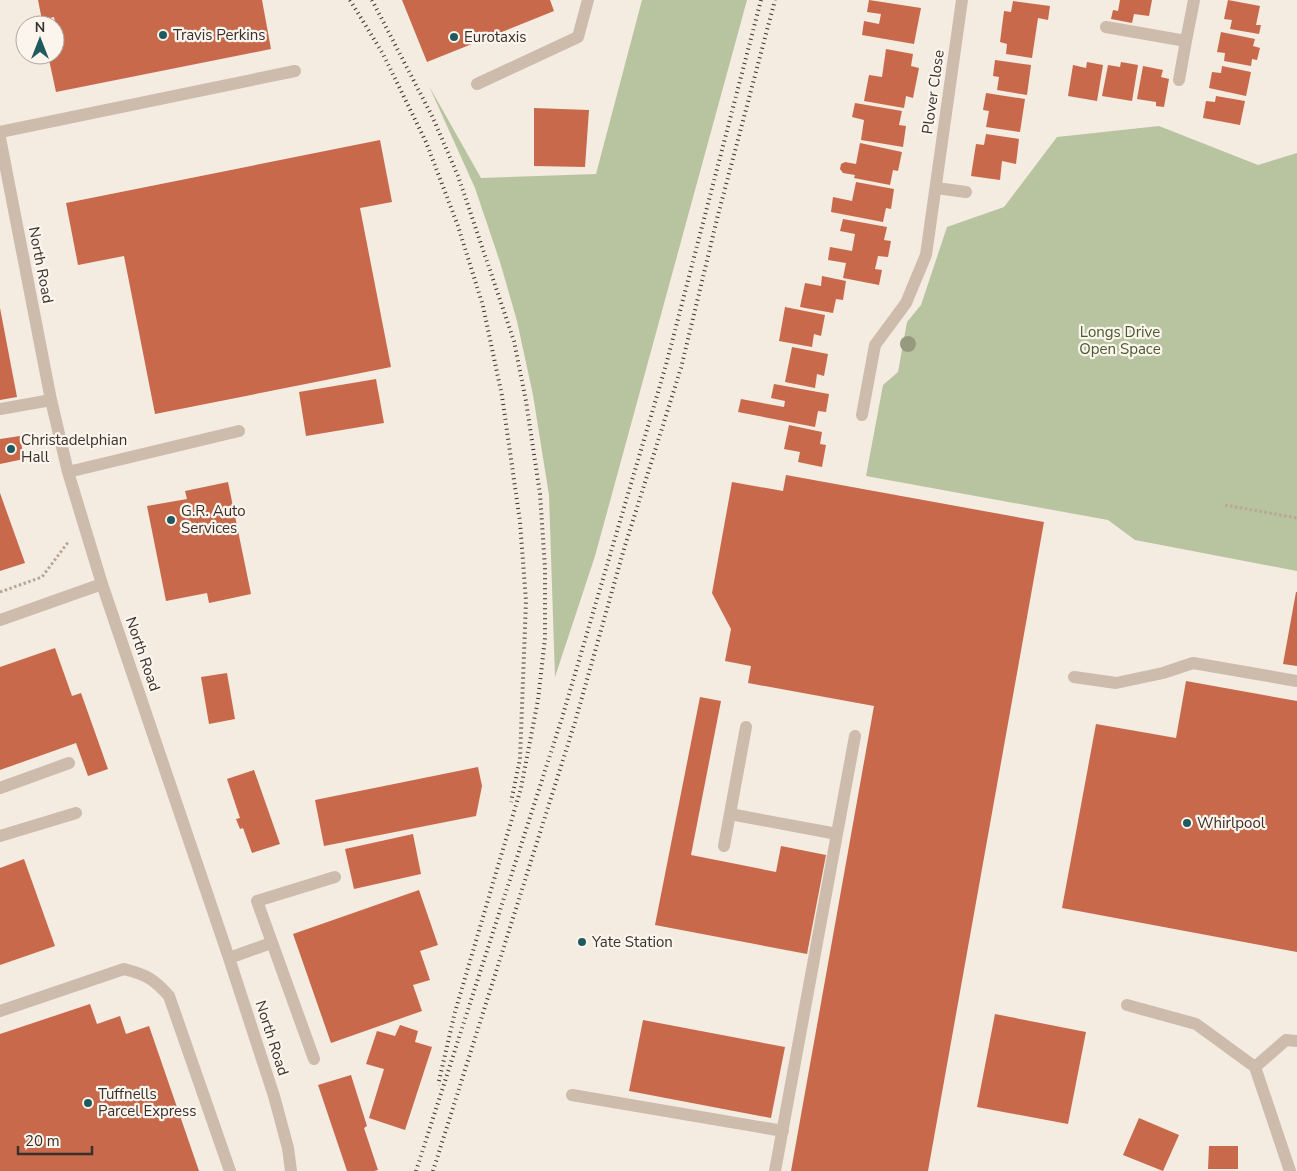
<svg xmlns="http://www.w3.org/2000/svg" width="1297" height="1171" viewBox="0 0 1297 1171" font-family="'Nunito Sans',sans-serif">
<rect width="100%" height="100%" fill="#f4ebe1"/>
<!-- green -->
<path fill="#b8c4a0" d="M 642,0 L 747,0 L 595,556 L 555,677 L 549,495 L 533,395 L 517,321 L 500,262 L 475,188 L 429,86 L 481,178 L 596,174 Z
M 1159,126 L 1258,165 L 1297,153 L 1297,571 L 1135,540 L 1108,520 L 866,476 L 883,385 L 898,372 L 907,322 L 921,305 L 947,227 L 1004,207 L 1057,137 Z"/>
<!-- building -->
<path fill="#c8694b" d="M 38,0 L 262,0 L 271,49 L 56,92 L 48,55 L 55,55 L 55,53 L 61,52 L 54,17 L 42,20 Z
M 402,0 L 550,0 L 554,11 L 427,62 Z
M 869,0 L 921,8 L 914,44 L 862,35 L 864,21 L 879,24 L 881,14 L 867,12 Z
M 1120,0 L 1152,0 L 1149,16 L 1134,14 L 1132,23 L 1111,19 L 1113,10 L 1118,11 Z
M 1228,0 L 1260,6 L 1256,25 L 1261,25 L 1259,34 L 1230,29 L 1232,20 L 1224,19 Z
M 1013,1 L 1050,6 L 1048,20 L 1038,18 L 1032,58 L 1006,54 L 1007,44 L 1000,42 L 1004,11 L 1011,12 Z
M 1221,32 L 1255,39 L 1253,46 L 1260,48 L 1257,60 L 1252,59 L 1251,66 L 1224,61 L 1225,53 L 1217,52 Z
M 886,49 L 913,54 L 911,66 L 919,68 L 913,98 L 906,96 L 904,108 L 864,101 L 869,75 L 882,77 Z
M 995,60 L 1031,65 L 1027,95 L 997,90 L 999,77 L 993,76 Z
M 1087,62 L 1103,65 L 1097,101 L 1068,96 L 1073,65 L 1086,68 Z
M 1121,62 L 1138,65 L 1132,101 L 1102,96 L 1108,65 L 1120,67 Z
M 1143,66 L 1163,70 L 1161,77 L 1169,79 L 1164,107 L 1156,106 L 1156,102 L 1137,99 Z
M 1222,66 L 1251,72 L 1246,96 L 1209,88 L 1212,72 L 1221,73 Z
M 986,93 L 1025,99 L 1020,132 L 986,127 L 989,111 L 983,110 Z
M 1216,96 L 1245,101 L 1240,125 L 1203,118 L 1206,101 L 1215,102 Z
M 855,103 L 902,111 L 899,125 L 906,126 L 903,147 L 861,140 L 864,120 L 852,117 Z
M 534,108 L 589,110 L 585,167 L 534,166 Z
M 986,134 L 1019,139 L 1016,164 L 1002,161 L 1000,180 L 971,176 L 976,144 L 984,145 Z
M 380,140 L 392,202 L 360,208 L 391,367 L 155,414 L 124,256 L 78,265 L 66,203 Z
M 860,143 L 902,152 L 898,171 L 893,170 L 890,185 L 854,178 L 855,175 L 843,173 L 840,169 L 841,164 L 845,162 L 856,164 Z
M 856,182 L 894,189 L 891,209 L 886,208 L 883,222 L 831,212 L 833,197 L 852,201 Z
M 843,219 L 887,227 L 884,240 L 891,241 L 888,257 L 878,256 L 875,269 L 882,270 L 879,285 L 843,278 L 846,263 L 828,260 L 830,247 L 852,251 L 855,234 L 840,231 Z
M 822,276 L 846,281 L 843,300 L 836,299 L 833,313 L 800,307 L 805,283 L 821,286 Z
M 785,307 L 825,315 L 821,336 L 814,334 L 812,347 L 779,341 Z
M 0,308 L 17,397 L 0,400 Z
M 792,347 L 828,354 L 824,376 L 817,374 L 815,388 L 785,382 Z
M 376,379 L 384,423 L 306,436 L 299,392 Z
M 774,384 L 829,394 L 826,412 L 818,411 L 815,427 L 738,412 L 741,399 L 784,407 L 785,401 L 771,398 Z
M 789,425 L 822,432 L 820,444 L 826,445 L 822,467 L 798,462 L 800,452 L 784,449 Z
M 20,436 L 24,459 L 0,464 L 0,439 Z
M 786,475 L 1044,522 L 928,1171 L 791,1171 L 874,706 L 748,683 L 751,666 L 725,661 L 731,629 L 712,593 L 732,482 L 783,491 Z
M 228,482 L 251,594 L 209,603 L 207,593 L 166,601 L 147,506 L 187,499 L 185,491 Z
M 0,493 L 25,563 L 0,571 Z
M 1296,592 L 1297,592 L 1297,666 L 1283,664 Z
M 55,648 L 72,696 L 81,693 L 108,769 L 88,776 L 76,743 L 0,770 L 0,667 Z
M 227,673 L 235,719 L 209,724 L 201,677 Z
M 1186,681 L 1297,701 L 1297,952 L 1062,908 L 1096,724 L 1176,738 Z
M 700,697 L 721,701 L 691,855 L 776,872 L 781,846 L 826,855 L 807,954 L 655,925 Z
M 478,767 L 482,786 L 476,816 L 324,846 L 315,800 Z
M 254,770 L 280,844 L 252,853 L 243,828 L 240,829 L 236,819 L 240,818 L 227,779 Z
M 413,834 L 421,874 L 354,889 L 345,849 Z
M 24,859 L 55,946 L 0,965 L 0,868 Z
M 419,890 L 438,945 L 420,951 L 430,980 L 413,985 L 422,1011 L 331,1043 L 293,934 Z
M 90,1004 L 97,1024 L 120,1016 L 126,1034 L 149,1026 L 199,1171 L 0,1171 L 0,1034 Z
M 995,1014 L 1086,1032 L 1068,1124 L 977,1107 Z
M 643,1020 L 785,1047 L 771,1118 L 629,1091 Z
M 400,1025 L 418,1031 L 415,1042 L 432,1047 L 405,1130 L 369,1118 L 384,1069 L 366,1064 L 377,1031 L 395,1036 Z
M 351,1075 L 367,1126 L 364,1128 L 378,1170 L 374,1171 L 347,1171 L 318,1085 Z
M 1139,1118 L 1179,1135 L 1163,1171 L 1123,1155 Z
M 1209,1146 L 1238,1146 L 1238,1169 L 1208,1169 Z"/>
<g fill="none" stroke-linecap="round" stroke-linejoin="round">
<!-- path -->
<path stroke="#b9a596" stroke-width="3" stroke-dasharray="2.5 2.5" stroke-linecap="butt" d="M 1225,505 L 1297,518
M 0,592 L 42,577 L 69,541"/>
<!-- minor -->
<path stroke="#cdbbac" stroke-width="12" d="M 1106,27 L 1186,41 L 1179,80
M 1186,41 L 1194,0
M 477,84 L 578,37 L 588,0
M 0,132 L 295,71
M 0,138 L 51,400 L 68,472 L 102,584 L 229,958 L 274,1096 L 288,1148 L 291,1171
M 936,188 L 966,192
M 0,409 L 51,400
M 862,415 L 875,345 L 906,303 L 926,255 L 962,0
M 68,472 L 239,431
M 0,620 L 102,584
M 1074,677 L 1116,683 L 1163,673 L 1193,663 L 1297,681
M 0,788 L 69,763
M 730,814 L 837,834
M 0,836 L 76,813
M 724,846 L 746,727
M 229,958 L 271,943
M 1127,1005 L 1196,1024 L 1255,1067 L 1290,1171
M 0,1011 L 124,969 C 147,975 154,979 169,996 L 230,1171
M 314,1059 L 257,901 L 335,877
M 1255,1067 L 1286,1040 L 1297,1041
M 572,1095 L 783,1131
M 775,1171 L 855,736"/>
<!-- rail -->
<path stroke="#3b302b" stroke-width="4" stroke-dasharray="1 4" stroke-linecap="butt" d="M 350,0 L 383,54 L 426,142 L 458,226 L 483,306 L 502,396 L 520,522 L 526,601 L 520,759 L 511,802
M 372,0 L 433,118 L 458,176 L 514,341 L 526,401 L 540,494 L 545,568 L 545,638 L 538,700 L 521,788 L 455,1012 L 438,1085
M 416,1171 L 562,718 L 666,365 L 761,0
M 433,1171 L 575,722 L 624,549 L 681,368 L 718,215 L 775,0"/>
</g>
<!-- trees -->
<circle fill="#969b7f" cx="908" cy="344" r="8"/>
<!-- markers -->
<g fill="#1f5a5e" stroke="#fbf5ee" stroke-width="2">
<circle cx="163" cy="35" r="5"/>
<circle cx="454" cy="37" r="5"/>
<circle cx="11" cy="449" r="5"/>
<circle cx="171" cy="520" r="5"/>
<circle cx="1187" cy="823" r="5"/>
<circle cx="582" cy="942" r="5"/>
<circle cx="88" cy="1103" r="5"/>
</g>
<g text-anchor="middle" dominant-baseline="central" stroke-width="4.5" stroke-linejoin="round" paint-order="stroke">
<!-- poi labels -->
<g font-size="15" fill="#3b302b" stroke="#fbf5ee" text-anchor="start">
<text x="173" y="35">Travis Perkins</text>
<text x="464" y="37">Eurotaxis</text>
<text x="21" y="440">Christadelphian<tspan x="21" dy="17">Hall</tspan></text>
<text x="181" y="511">G.R. Auto<tspan x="181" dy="17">Services</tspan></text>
<text x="1197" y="823">Whirlpool</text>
<text x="592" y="942">Yate Station</text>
<text x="98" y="1094">Tuffnells<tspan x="98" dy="17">Parcel Express</tspan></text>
</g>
<!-- street labels -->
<g font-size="15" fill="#3b302b" stroke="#fbf5ee">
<text transform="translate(933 92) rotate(-82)">Plover Close</text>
<text transform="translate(41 265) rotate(79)">North Road</text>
<text transform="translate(143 654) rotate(71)">North Road</text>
<text transform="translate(272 1038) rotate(72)">North Road</text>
</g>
<!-- park labels -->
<g font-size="15" fill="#4a5a2e" stroke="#fbf5ee">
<text x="1120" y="332">Longs Drive<tspan x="1120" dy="17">Open Space</tspan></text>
</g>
</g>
<!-- north arrow -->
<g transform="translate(40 40)"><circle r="24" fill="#fbf5ee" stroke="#aea6a0"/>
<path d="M0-4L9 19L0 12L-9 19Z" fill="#1f5a5e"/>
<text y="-8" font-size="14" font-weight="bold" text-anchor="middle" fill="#3b302b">N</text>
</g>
<!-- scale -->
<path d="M18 1146v8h74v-8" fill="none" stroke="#3b302b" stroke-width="2.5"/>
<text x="25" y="1146" font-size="15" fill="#3b302b" stroke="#fbf5ee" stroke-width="4" paint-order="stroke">20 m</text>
</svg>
